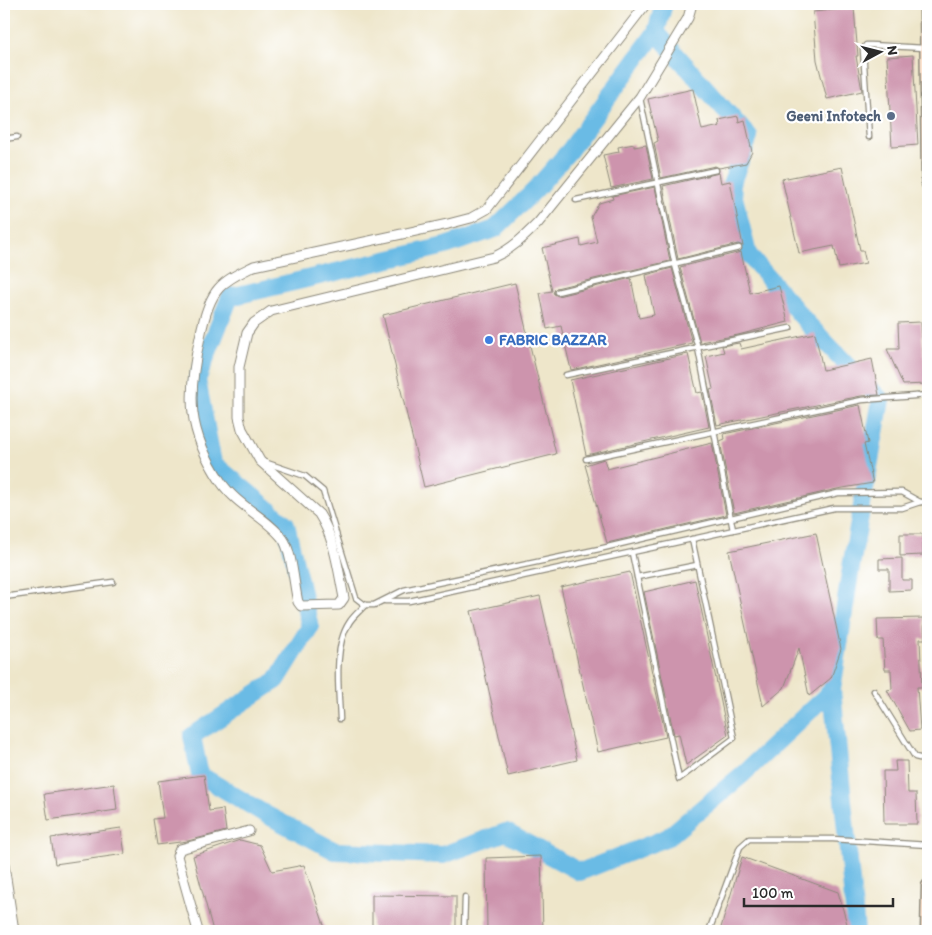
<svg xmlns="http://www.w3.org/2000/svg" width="932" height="935" viewBox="0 0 932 935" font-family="Itim,sans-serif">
<rect width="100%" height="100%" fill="#fff"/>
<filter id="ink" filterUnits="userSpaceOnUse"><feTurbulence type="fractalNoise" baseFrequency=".02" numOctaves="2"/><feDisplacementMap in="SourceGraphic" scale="10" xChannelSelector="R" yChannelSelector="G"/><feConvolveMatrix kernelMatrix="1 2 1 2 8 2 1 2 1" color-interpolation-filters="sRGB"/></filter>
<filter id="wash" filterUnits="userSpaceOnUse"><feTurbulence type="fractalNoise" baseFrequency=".0096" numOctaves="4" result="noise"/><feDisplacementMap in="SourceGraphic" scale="20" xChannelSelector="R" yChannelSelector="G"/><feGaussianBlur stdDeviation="1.12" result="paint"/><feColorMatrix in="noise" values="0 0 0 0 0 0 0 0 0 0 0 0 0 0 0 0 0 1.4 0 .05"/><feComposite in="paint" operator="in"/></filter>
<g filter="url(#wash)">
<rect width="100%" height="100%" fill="#eee6ca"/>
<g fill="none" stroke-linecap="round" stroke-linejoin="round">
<g stroke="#6abbe5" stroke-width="18">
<polyline points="664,4 656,32 569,151 535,190 495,229 445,246 230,297 197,380 213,463 286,524 310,627 277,680 192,736 200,775 265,814 335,851 443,855 506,832 580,872 668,837 743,774 832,690 856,931"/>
<polyline points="656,32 749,137 731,185 748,254 808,324 881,400 852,561 832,690"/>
</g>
</g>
<g id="blocks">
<g fill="#cd94ad">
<polygon points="854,8 858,56 856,56 862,91 827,99 817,60 813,12"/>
<polygon points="913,55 918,145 892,147 887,57"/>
<polygon points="693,89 702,130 720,126 719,120 738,116 739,122 745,120 752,152 746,163 719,168 715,166 661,178 654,143 658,141 648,99"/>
<polygon points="634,144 634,147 646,145 653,179 611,188 603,155 619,152 618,147"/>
<polygon points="842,167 860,250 863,250 866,263 839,268 834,246 799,253 782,179"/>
<polygon points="719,173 721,183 730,181 743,246 738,244 678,259 663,186"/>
<polygon points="655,187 670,261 556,288 553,293 558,296 631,278 639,318 654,315 646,275 672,268 692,343 571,370 561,326 547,329 540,293 552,291 542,248 580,239 581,246 597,242 591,217 599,203 613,199 612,196"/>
<polygon points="741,252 750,293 779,286 788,322 738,335 700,342 680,267"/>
<polygon points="515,283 556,454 424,487 383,315"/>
<polygon points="921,322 926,384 903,385 887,349 899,349 898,323"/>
<polygon points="815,333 823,370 872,359 879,395 861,396 717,425 710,390 713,389 706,356 724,352 722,346 739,343 741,349"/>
<polygon points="688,354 697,393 702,392 709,427 586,455 570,380"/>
<polygon points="860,405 868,443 864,444 873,483 837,489 734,513 720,441 725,439 724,434"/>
<polygon points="712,443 726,515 607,543 585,465 604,459 607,469"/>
<polygon points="816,533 841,649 831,678 809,696 799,648 784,688 763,706 729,551"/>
<polygon points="900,534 923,534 923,555 900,556"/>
<polygon points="902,558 902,580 912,580 912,590 889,591 889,569 879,569 879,559"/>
<polygon points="630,572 666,737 598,752 561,587"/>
<polygon points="695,580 728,735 686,765 679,734 674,735 644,592"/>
<polygon points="540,596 577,760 508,776 471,611"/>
<polygon points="924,618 925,639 920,639 922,687 917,687 920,730 910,731 887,690 892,689 891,670 885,670 883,640 878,640 877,619"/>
<polygon points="895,761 907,761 908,793 916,793 917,824 884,824 883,771 896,771"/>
<polygon points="204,775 209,811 223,809 226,831 188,841 157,845 153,819 163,818 158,781"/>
<polygon points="114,784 117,810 48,820 44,794"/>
<polygon points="121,828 125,854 55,864 51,838"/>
<polygon points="240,840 260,845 272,871 304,865 326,931 213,931 193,856"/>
<polygon points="541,856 543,931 487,931 486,858"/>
<polygon points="742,857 838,892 849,931 720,931"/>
<polygon points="372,895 456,896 456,931 372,931"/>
</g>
</g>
</g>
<g filter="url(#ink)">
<use href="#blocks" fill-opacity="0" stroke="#8c887a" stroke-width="1"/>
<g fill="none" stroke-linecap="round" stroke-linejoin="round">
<defs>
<g id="lane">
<polyline points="640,98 675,265 698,348 733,530"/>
<polyline points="869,137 863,50 866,45 871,45 924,48"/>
<polyline points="4,139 17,137"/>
<polyline points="576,200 716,170"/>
<polyline points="557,292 739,248"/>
<polyline points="566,375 790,328"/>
<polyline points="586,459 862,400 928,395"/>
<polyline points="264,462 305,476 323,491 356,598 365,605 374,605 404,590 599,549 838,493 902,492 920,502"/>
<polyline points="632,553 679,779 734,738 692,539"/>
<polyline points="637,577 697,565"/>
<polyline points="4,597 113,582"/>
<polyline points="385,601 409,601 834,508 902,508 920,502 928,502"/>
<polyline points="874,691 915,757 928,760"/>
<path d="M340 719C339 692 333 647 349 623 353 616 360 611 365 605"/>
<polyline points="464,931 465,897"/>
<polyline points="709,931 740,847 749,839 833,839 928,845"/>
</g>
<g id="street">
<path d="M646 4 487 209 471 218 448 224 254 266C242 272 228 278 219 288 208 300 203 322 200 337 187 396 187 431 221 482 237 506 269 519 283 539 292 551 294 586 298 602L301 606 339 605 344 598C338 569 335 539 319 514L260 461 242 429 239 417V367L247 333 254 323 271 311 494 257C512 249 524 237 538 223L640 97 688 18 692 4"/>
<polyline points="4,865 14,931"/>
<polyline points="198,931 177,856 180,849 249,831"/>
</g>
<g id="secondary">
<polyline points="926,4 928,184"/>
<polyline points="927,931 928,886"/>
</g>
</defs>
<use href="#lane" stroke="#8c887a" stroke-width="7"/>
<use href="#street" stroke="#8c887a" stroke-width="11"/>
<use href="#secondary" stroke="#8c887a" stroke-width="15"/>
<use href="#lane" stroke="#fff" stroke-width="4.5"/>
<use href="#street" stroke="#fff" stroke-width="9"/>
<use href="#secondary" stroke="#fde4d0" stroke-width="12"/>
</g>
</g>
<circle fill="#5c6f8a" stroke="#fff" stroke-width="2" cx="891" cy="116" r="5"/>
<circle fill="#3f7fe0" stroke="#fff" stroke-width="2" cx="489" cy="340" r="5"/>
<g text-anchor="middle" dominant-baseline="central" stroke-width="4.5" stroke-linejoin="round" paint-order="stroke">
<g font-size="15" font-weight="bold" fill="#4e5e75" stroke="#fff" text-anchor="end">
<text x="881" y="116">Geeni Infotech</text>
</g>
<g font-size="15" font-weight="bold" fill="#366cbe" stroke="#fff" text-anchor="start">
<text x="499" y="340">FABRIC BAZZAR</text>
</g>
</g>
<rect width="932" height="935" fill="none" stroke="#fff" stroke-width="20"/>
<g transform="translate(880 52) rotate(83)" stroke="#ffffff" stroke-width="4" paint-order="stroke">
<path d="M0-4L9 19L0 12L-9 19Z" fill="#2b2b2b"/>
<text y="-8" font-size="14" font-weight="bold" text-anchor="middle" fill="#2b2b2b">N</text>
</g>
<path d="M744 898v8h149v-8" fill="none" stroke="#2b2b2b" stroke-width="2.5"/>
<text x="752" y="898" font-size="15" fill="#2b2b2b" stroke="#ffffff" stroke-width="4" paint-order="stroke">100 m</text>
</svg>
